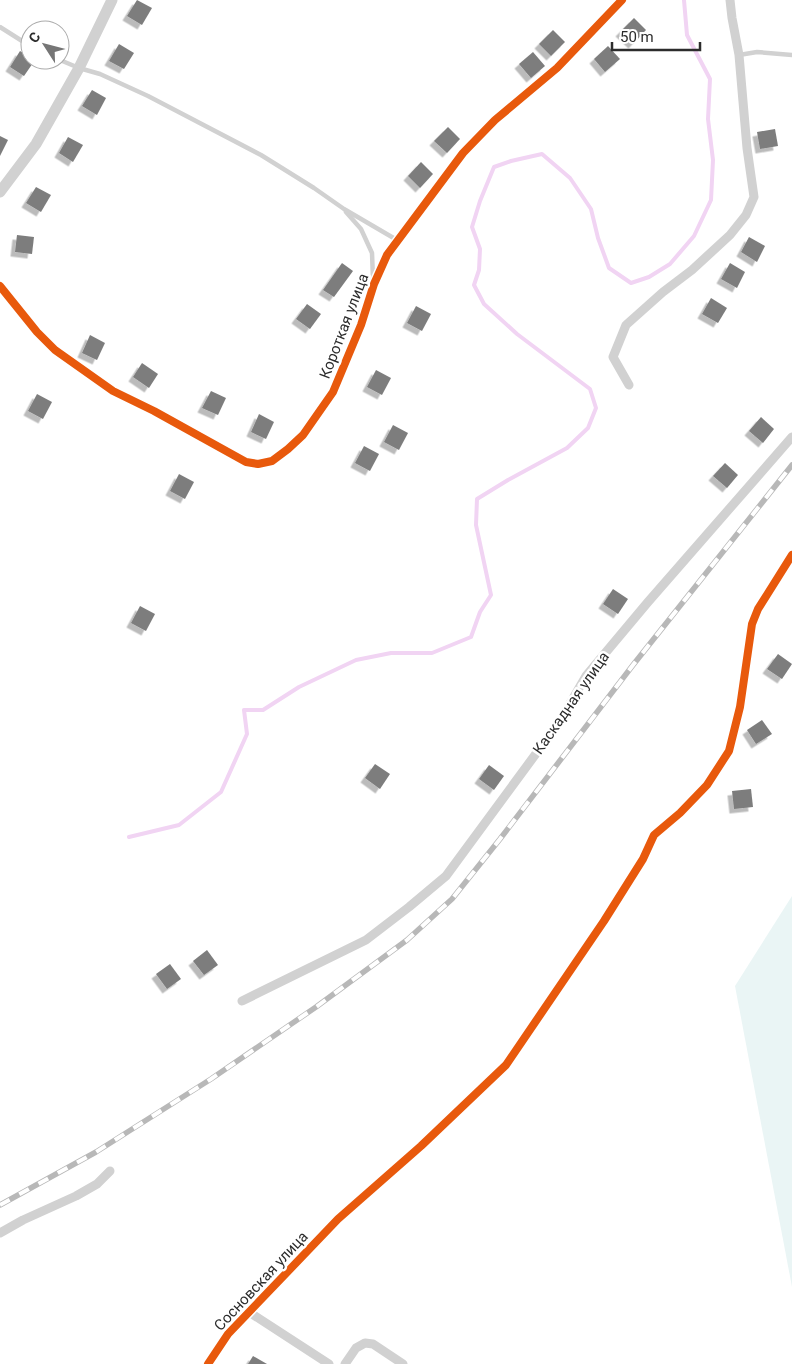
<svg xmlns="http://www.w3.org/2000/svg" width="792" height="1364" viewBox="0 0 792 1364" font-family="Roboto,sans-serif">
<defs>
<filter id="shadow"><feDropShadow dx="-4.5" dy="4.5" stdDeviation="0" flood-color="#0004"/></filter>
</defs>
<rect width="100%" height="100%" fill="#fff"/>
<polygon fill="#eaf5f5" points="792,896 792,1287 735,986"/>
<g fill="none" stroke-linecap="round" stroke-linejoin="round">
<polyline stroke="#f1d4f3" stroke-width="4" points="129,837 179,825 221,792 247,734 244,710 263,710 299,687 356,660 391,653 432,653 471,637 480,612 491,595 476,525 477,499 508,480 567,448 588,428 596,408 590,389 517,334 484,304 474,285 479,270 480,249 472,227 480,201 494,167 511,161 542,154 570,178 591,209 598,238 609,268 631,283 649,277 670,264 694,236 711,200 713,160 708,119 710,79 687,35 684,0"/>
</g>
<g fill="#7d7d7d" filter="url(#shadow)">
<polygon points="137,0 152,8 142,25 127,16"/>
<polygon points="634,18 646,30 633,44 620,32"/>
<polygon points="553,30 565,42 551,56 539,44"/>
<polygon points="119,44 134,53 124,69 109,61"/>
<polygon points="608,46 620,59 605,72 594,59"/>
<polygon points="20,51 30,57 30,60 35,60 24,76 10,67"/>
<polygon points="533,52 545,66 531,78 519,64"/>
<polygon points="92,90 106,98 97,115 82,106"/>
<polygon points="448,127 460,139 447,153 434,141"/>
<polygon points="775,129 778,146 760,149 757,132"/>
<polygon points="0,136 8,140 0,156"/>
<polygon points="68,137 83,145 73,162 59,153"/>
<polygon points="421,162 433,174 420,188 408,176"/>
<polygon points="36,187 51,195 41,212 26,203"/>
<polygon points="17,235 34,237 32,254 15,252"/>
<polygon points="749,237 765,246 757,262 741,252"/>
<polygon points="342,263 353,271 334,297 323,290"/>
<polygon points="730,263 745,272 737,288 721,279"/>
<polygon points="711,298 727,308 718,323 702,314"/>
<polygon points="307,304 321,314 310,329 296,319"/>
<polygon points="416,306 431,314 422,331 407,323"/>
<polygon points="90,335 105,343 97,360 82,353"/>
<polygon points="142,363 158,374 149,388 133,377"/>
<polygon points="376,370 391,378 382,395 367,387"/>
<polygon points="211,391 226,398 218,415 202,408"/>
<polygon points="37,394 52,402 43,419 28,411"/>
<polygon points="259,414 274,422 266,439 251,432"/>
<polygon points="761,417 774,429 763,443 749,431"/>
<polygon points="393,425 408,433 399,450 384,442"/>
<polygon points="364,446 379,454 370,471 355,463"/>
<polygon points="725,463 738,475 727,488 713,476"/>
<polygon points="179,474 194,482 185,499 170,491"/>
<polygon points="613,589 628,599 618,614 603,604"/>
<polygon points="140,606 155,614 146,631 131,623"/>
<polygon points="778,654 792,664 782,679 767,669"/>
<polygon points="762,720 772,734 756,744 747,730"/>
<polygon points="375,764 390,774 380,789 365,778"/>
<polygon points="489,765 504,776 494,790 479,779"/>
<polygon points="751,789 753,807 734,809 732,791"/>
<polygon points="207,950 218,965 204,975 193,961"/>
<polygon points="170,964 181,979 167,989 156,974"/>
<polygon points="253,1356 267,1364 248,1364"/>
</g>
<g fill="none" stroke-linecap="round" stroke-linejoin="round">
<g stroke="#d1d1d1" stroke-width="4.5">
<polyline points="0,27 30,46"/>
<polyline points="739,55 757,52 792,55"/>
<polyline points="60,60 79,68 100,74 148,96 261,155 314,188 344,209 397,240"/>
<polyline points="346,212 361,229 372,253 373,279"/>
</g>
<g stroke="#d1d1d1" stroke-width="9">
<polyline points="0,286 37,332 55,350 113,391 154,411 246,462 258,464 272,461 288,449 303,435 333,392 361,325 374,284 387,255 463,153 495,120 557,68 622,0"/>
<polyline points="629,385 613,357 626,325 663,292 692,270 730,235 746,215 754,197 747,148 739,55 732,18 730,0"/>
<polyline points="242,1001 366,940 409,907 446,876 560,721 586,676 648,602 792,437"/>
<polyline points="0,1233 23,1220 76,1196 97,1184 110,1171"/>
<polyline points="249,1312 329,1364"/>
<polyline points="208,1364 228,1334 338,1219 421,1146 506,1065 604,921 643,859 654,835 680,813 707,785 729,751 740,707 752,624 758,609 792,555"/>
<polyline points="345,1364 356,1348 365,1343 373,1344 403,1364"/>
</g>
<polyline stroke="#d1d1d1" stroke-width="11" points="0,192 36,144 79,68 112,0"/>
<defs>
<polyline id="rail" points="0,1205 96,1152 211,1079 316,1007 407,940 452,899 500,839 633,665 792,465"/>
</defs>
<use href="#rail" stroke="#b8b8b8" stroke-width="5.5"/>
<use href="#rail" stroke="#fff" stroke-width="4" stroke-dasharray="11" stroke-linecap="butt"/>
<defs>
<g id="cycleway">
<polyline points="0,286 37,332 55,350 113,391 154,411 246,462 258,464 272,461 288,449 303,435 333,392 361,325 374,284 387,255 463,153 495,120 557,68 622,0"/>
<polyline points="208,1364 228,1334 338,1219 421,1146 506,1065 604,921 643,859 654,835 680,813 707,785 729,751 740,707 752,624 758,609 792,555"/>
</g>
</defs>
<use href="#cycleway" stroke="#fff" stroke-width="11"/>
<use href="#cycleway" stroke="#e8590c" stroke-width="8"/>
</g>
<g text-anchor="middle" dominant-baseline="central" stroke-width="5" stroke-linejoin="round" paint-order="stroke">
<g font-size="15" fill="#2c2c2c" stroke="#fff">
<text transform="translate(344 326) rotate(-69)">Короткая улица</text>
<text transform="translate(571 703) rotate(-55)">Каскадная улица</text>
<text transform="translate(261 1281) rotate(-47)">Сосновская улица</text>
</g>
</g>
<g transform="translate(45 45) rotate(306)"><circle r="24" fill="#ffffff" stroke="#ababab"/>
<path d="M0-4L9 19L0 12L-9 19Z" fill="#767676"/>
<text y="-8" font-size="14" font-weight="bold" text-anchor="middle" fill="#2c2c2c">С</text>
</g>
<path d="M612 42v8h88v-8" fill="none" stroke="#2c2c2c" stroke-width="2.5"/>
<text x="620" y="42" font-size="15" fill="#2c2c2c" stroke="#ffffff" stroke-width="4" paint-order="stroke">50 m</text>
</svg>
